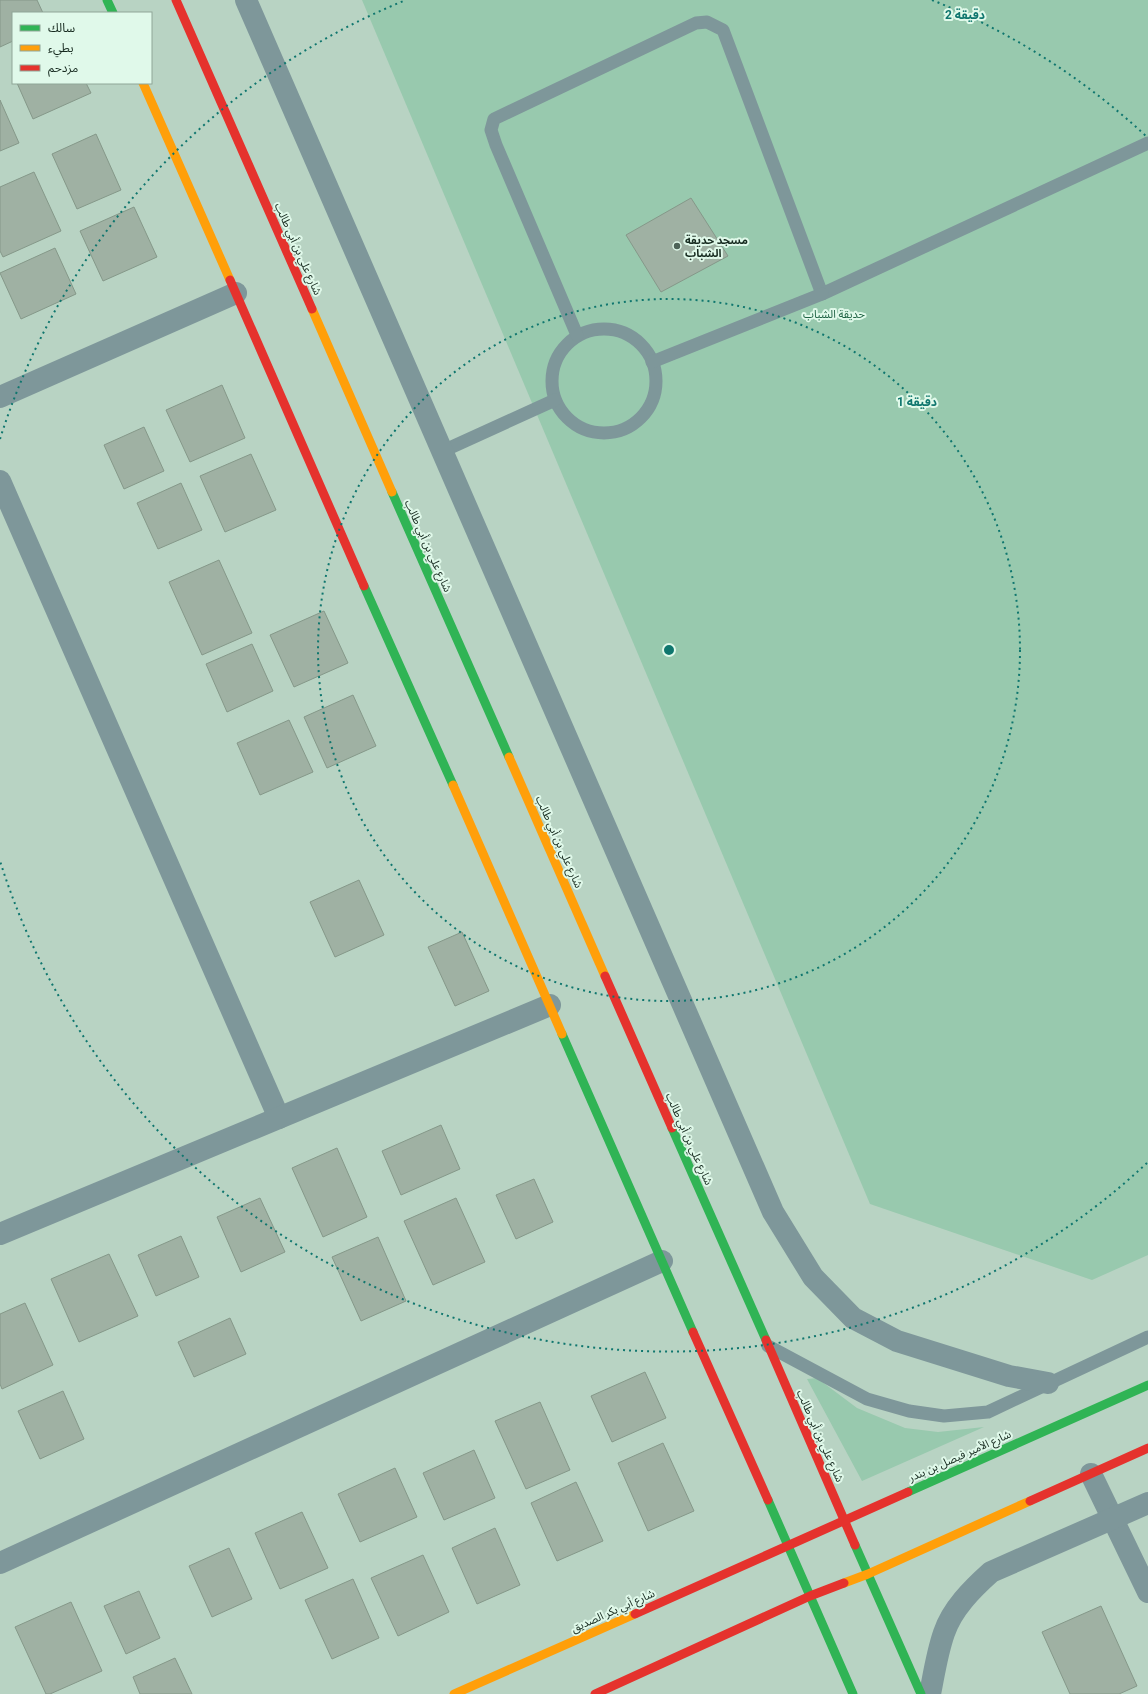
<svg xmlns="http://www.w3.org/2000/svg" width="1148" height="1694" viewBox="0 0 1148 1694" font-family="Roboto,'Noto Sans Arabic',sans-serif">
<rect width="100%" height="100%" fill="#b8d3c3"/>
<g fill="#98c9ae">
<polygon points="362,0 1148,0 1148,1255 1092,1280 870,1204"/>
<polygon points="817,1378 857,1408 905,1428 938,1432 984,1427 862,1481 807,1379"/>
</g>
<g fill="#9fb1a3" stroke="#859889">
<polygon points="0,0 37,0 43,13 13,13 13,41 0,47"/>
<polygon points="17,83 86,83 91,93 33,119"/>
<polygon points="0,100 19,143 0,151"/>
<polygon points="96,134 121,190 77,209 52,154"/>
<polygon points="34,172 61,231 3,257 0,251 0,187"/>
<polygon points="691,198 728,256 661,292 626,235"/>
<polygon points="134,207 157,257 103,281 80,231"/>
<polygon points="55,248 76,294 21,319 0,273"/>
<polygon points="222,385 245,438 190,462 166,410"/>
<polygon points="144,427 164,471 124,489 104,445"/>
<polygon points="251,454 276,510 225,532 200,476"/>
<polygon points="181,483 202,530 158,549 137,503"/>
<polygon points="219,560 252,633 202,655 169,582"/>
<polygon points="324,611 348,663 294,687 270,635"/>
<polygon points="252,644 273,691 227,712 206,664"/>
<polygon points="353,695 376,746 327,768 304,717"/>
<polygon points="289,720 313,772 260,795 237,743"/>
<polygon points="359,880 384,935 335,957 310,902"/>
<polygon points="462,932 489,991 455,1006 428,947"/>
<polygon points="441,1125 460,1169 401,1195 382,1151"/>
<polygon points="337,1148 367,1217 323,1237 292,1168"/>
<polygon points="534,1179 553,1222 516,1239 496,1195"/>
<polygon points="260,1198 285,1252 241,1272 217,1217"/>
<polygon points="456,1198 485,1262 433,1285 404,1221"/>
<polygon points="181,1236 199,1277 156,1296 138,1255"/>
<polygon points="378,1237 406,1301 361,1321 332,1257"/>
<polygon points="109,1254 138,1316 79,1342 51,1279"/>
<polygon points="25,1303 53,1365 2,1389 0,1384 0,1314"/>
<polygon points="230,1318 246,1354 194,1377 178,1342"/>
<polygon points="645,1372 666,1418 612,1442 591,1396"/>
<polygon points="63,1391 84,1439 40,1459 18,1411"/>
<polygon points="540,1402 570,1470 526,1489 495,1421"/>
<polygon points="663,1443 694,1511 648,1531 618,1463"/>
<polygon points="474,1450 495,1498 444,1520 423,1473"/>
<polygon points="395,1468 417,1517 360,1542 338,1494"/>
<polygon points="576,1482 603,1541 557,1561 531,1503"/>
<polygon points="302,1512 328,1568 280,1589 255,1533"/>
<polygon points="495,1528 520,1585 477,1604 452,1548"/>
<polygon points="229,1548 252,1599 212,1617 189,1566"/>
<polygon points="423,1555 449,1612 398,1636 371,1578"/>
<polygon points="353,1579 379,1638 332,1659 305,1600"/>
<polygon points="139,1591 160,1638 126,1654 104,1606"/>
<polygon points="71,1602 102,1671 50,1694 46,1694 15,1627"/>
<polygon points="1101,1606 1137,1686 1119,1694 1070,1694 1042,1632"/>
<polygon points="175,1658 192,1694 140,1694 133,1677"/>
</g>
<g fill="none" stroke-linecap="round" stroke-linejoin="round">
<g stroke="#7e979a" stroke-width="13">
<circle cx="604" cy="381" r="52"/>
<polyline points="577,335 496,145 491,130 494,119 696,23 707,22 723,30 822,294 1148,143"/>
<polyline points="652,362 822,294"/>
<polyline points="443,451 555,400"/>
<polyline points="768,1346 867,1399 909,1411 944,1416 988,1412 1148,1337"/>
</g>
<g stroke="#7e979a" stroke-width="22">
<polyline points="246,0 773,1212 813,1277 853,1318 897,1341 1009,1376 1048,1383"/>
<polyline points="0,397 236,293"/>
<polyline points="0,481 279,1118"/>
<polyline points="0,1234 550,1005"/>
<polyline points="1091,1474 1148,1592"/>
<polyline points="0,1563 662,1261"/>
<path d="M930 1694C934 1674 937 1653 944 1633 952 1609 972 1589 991 1572L1148 1503"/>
</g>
<g stroke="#30b455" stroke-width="9">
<polyline points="107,0 113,13"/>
<polyline points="392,492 509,757"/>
<polyline points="364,586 453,785"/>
<polyline points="562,1034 693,1332"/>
<polyline points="672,1128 766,1340"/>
<polyline points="908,1492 1148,1385"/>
<polyline points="768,1500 853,1694"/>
<polyline points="855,1545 921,1694"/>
</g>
<g stroke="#ff9f0a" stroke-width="9">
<polyline points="143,83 230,280"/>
<polyline points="312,309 392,492"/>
<polyline points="509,757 605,976"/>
<polyline points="453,785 562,1034"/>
<polyline points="844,1583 868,1574 1030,1501"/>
<polyline points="454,1694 635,1614"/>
</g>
<g stroke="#e5322d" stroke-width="9">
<polyline points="176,0 312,309"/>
<polyline points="230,280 364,586"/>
<polyline points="605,976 672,1128"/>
<polyline points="693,1332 768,1500"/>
<polyline points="766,1340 855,1545"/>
<polyline points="1030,1501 1148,1448"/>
<polyline points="635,1614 908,1492"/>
<polyline points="595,1694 810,1596 844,1583"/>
</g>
</g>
<g fill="none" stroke="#0f766e" stroke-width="2" stroke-dasharray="2 4">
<circle cx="669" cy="650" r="351"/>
<path d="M1147 1163A701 701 0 0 1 0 861M0 439A701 701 0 0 1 406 0M932 0A701 701 0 0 1 1147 137"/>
</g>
<circle fill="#4e6458" stroke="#e0f9ea" stroke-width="1.5" cx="677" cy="246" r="4"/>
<g text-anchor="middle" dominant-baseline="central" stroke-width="4" stroke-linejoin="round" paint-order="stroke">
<g font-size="11" font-weight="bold" fill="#15291e" stroke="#e0f9ea" text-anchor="start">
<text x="685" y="240">مسجد حديقة<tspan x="685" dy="13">الشباب</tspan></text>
</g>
<g font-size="11" fill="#15291e" stroke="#e0f9ea">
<text transform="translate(298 249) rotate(66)">شارع علي بن أبي طالب</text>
<text transform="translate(428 546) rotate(66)">شارع علي بن أبي طالب</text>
<text transform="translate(559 842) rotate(66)">شارع علي بن أبي طالب</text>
<text transform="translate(689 1139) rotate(66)">شارع علي بن أبي طالب</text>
<text transform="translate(820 1436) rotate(66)">شارع علي بن أبي طالب</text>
<text transform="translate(960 1456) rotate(-24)">شارع الأمير فيصل بن بندر</text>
<text transform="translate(613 1611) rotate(-24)">شارع أبي بكر الصديق</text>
</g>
<g font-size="11" fill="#1f6344" stroke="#e0f9ea">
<text x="834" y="314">حديقة الشباب</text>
</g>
</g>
<circle cx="669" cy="650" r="6" fill="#0f766e" stroke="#e0f9ea" stroke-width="2"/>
<g font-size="12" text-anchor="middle" font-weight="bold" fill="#0f766e" stroke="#e0f9ea" stroke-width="4" stroke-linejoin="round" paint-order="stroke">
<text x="965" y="19">2 دقيقة</text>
<text x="917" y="406">1 دقيقة</text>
</g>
<rect x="12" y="12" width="140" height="72" fill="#e0f9ea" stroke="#8fa698"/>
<rect x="20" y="25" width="20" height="6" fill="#30b455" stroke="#8fa698"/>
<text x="48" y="32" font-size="12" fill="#15291e">سالك</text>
<rect x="20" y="45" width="20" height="6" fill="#ff9f0a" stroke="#8fa698"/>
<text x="48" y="52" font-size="12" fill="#15291e">بطيء</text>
<rect x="20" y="65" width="20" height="6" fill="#e5322d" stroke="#8fa698"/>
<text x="48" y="72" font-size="12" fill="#15291e">مزدحم</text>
</svg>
